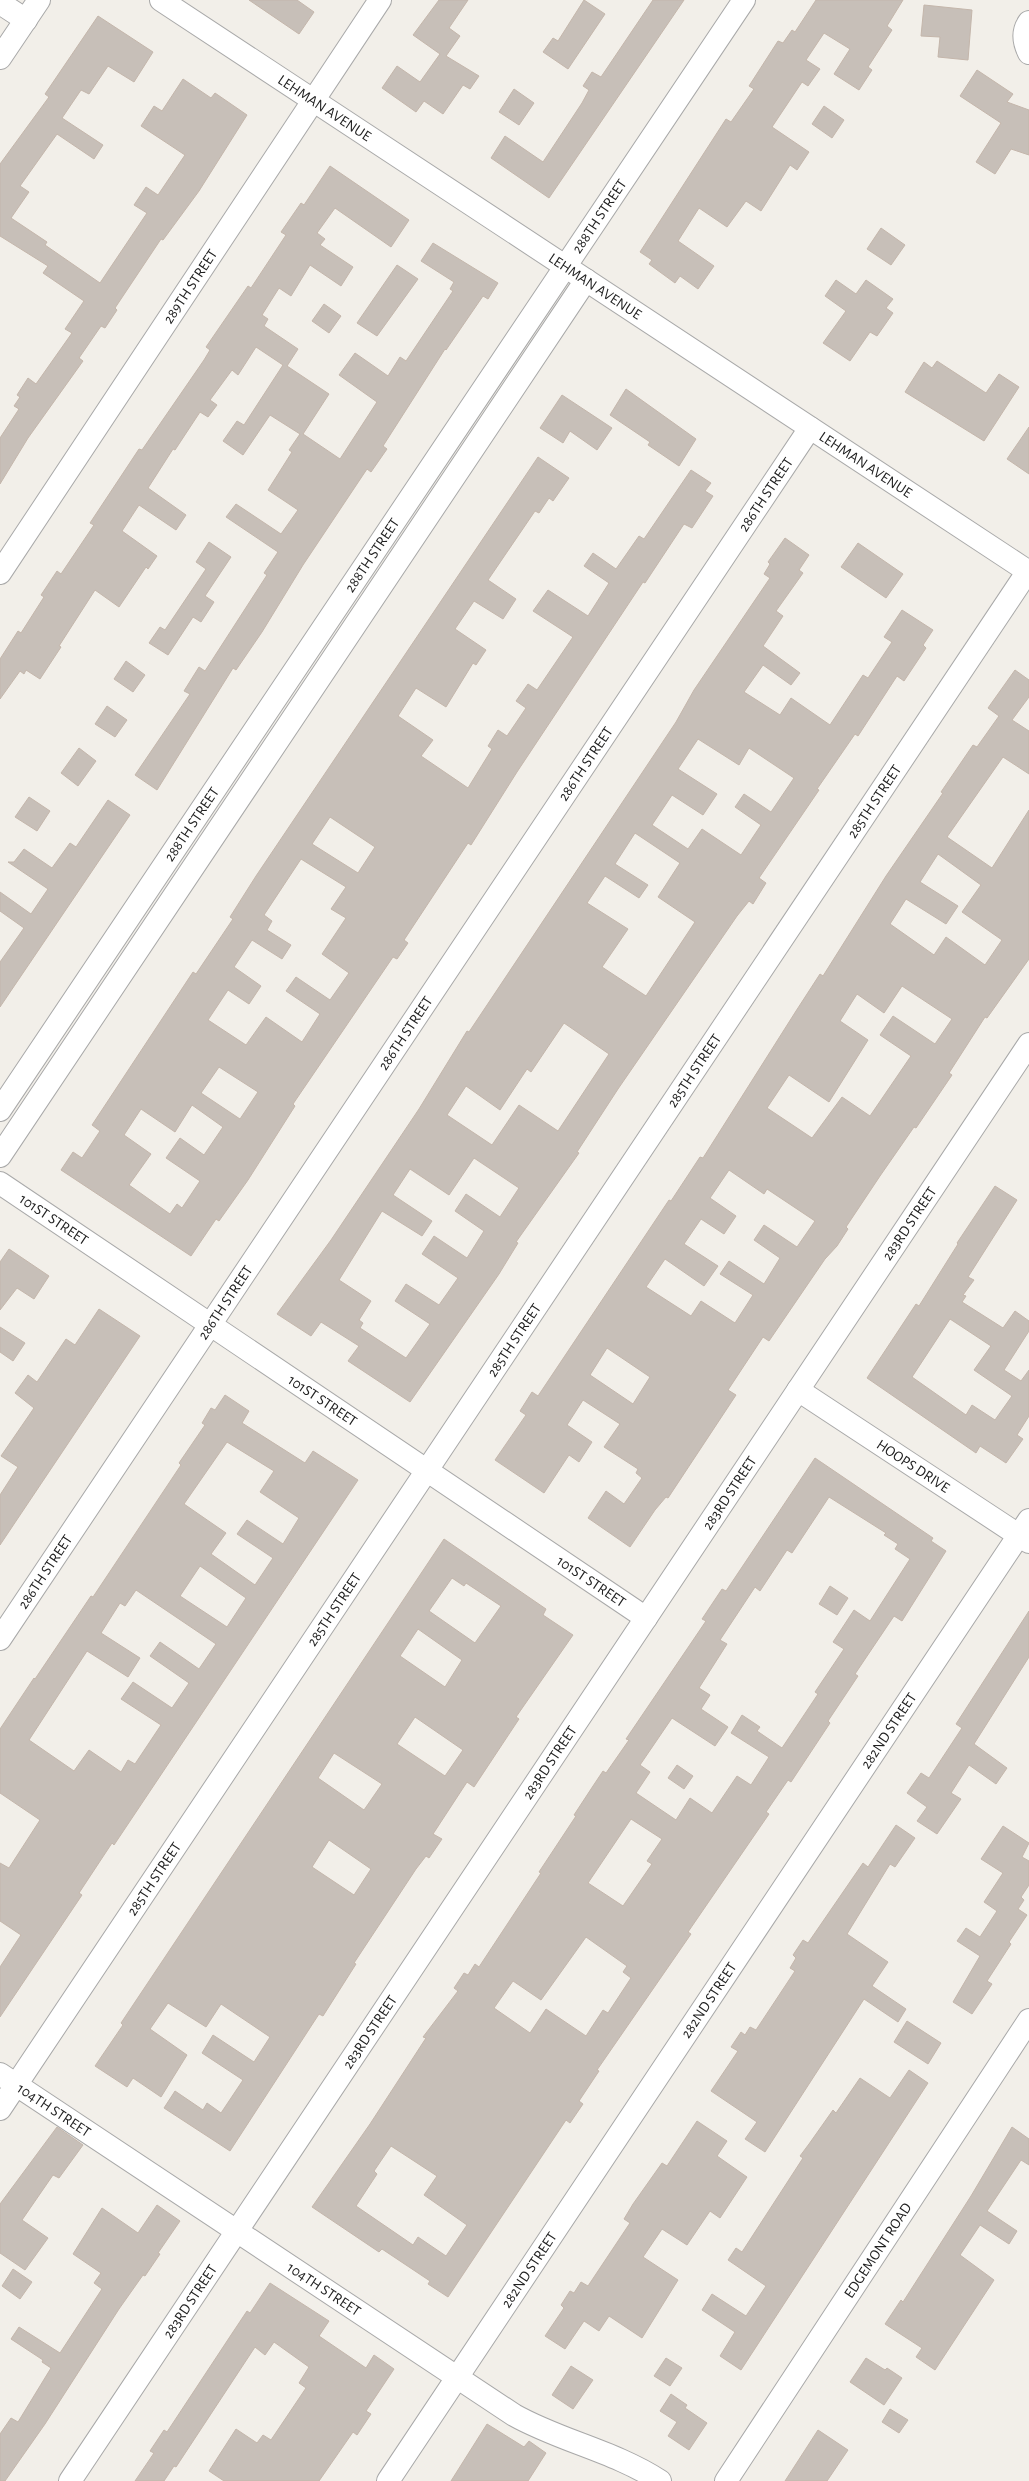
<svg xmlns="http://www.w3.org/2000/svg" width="1029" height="2481" viewBox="0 0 1029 2481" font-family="'Alegreya Sans',sans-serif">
<rect width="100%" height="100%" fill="#f2efe9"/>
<g fill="#c7bfb8" stroke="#c4b6ab" fill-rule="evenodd">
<polygon points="249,0 297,0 314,12 299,34"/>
<polygon points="439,0 468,0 449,28 460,36 446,56 479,76 470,89 463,85 443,114 424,101 416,112 382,88 397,66 420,82 440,54 413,35"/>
<polygon points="584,0 605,14 568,69 543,52 553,38 558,41"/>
<polygon points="653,0 684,0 549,198 491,158 505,136 543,162 582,103 589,90 583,86 592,72 601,77"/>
<polygon points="816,0 903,0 887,26 892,30 868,67 872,70 859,90 834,74 850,49 824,33 806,60 820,69 808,86 802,82 772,127 809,152 797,170 790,165 761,211 746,201 727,227 699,208 678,241 714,266 698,289 680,276 675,283 649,264 652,260 640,252 726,119 731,122 754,89 749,86 778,41 783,43 792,30 795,32"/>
<polygon points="924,5 972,10 968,60 938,57 940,37 921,36"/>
<polygon points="98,16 153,52 134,82 108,66 89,94 81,90 62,118 103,145 94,159 57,134 20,186 29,192 11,218 47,242 45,245 100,283 147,213 134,205 146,187 158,195 185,155 141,126 154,106 162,111 183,79 211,98 215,93 247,115 199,191 163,240 161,239 115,308 117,310 105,328 101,326 79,358 83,361 28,438 0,484 0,438 19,409 14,406 20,397 17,395 28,378 36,384 72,333 65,329 84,301 43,273 48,266 0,236 0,164 49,97 45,94"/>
<polygon points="977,70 1013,94 1007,102 1029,110 1029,155 1011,149 995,174 976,162 1001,123 960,96"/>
<polygon points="514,89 534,103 519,125 499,112"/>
<polygon points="824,106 844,120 832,138 812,124"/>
<polygon points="330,166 409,220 391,247 335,208 317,233 325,239 320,245 353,267 341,286 310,265 291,296 279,288 262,315 268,319 264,326 298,349 287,366 329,394 303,434 340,459 377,402 339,375 355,353 388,376 400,357 406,361 453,291 450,289 454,282 421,261 433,243 498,283 488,299 483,296 446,350 445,349 383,446 387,449 371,472 367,469 303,565 262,632 236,670 233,668 157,790 135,775 190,694 184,691 199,667 205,671 267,575 264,573 278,552 226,517 236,504 281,534 298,510 268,490 292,452 289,450 300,434 270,415 243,455 223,441 237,421 244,425 283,365 256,347 238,375 232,370 210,400 217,405 208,417 200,412 175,450 173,449 148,488 186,515 176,530 139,505 122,531 157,556 148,569 146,567 119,607 95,590 59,646 61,647 40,679 26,670 24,674 20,671 0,699 0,659 18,631 21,633 44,597 41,595 57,571 61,574 94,525 90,523 139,449 142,450 204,360 210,350 206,347 248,286 251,288 286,235 281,232 301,203 304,205"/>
<polygon points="881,228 905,245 891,265 867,249"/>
<polygon points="397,265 418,279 377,336 357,323"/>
<polygon points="836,280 856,294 866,280 893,299 886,308 893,313 877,336 870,332 850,361 823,343 846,311 825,296"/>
<polygon points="324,304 341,316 329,333 312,321"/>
<polygon points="937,361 986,393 999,374 1019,387 984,441 905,392 924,362 932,368"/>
<polygon points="626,389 696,439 679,466 648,445 650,442 610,415"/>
<polygon points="562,395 612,428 597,450 570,431 563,443 540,428"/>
<polygon points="1029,427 1029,474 1007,459"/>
<path d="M538 457 569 478 553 501 549 498 539 513 535 511 488 580 516 599 503 619 474 601 455 629 486 650 476 665 473 663 446 707 416 688 398 716 433 740 421 756 468 788 492 749 488 746 498 730 507 736 526 708 516 701 528 684 537 690 573 637 533 611 548 590 588 616 609 583 584 566 593 553 616 569 639 536 644 539 691 470 711 483 705 491 713 496 692 528 684 524 645 583 643 582 517 772 471 845 468 843 404 940 408 943 397 959 393 957 293 1104 295 1106 248 1180 219 1221 216 1219 191 1256 61 1170 73 1152 82 1158 100 1131 92 1125 193 972 196 974 233 919 230 917 256 876ZM330 817 375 847 358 873 312 844ZM301 859 346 887 331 909 346 918 322 954 349 973 330 1000 296 977 286 991 320 1014 302 1042 266 1017 246 1045 208 1020 228 990 249 1004 261 986 234 967 252 940 282 959 291 945 267 930 272 921 264 915ZM219 1067 258 1092 240 1119 201 1093ZM192 1105 223 1127 204 1155 180 1138 166 1158 200 1181 182 1208 177 1204 170 1214 129 1185 151 1154 124 1135 141 1109 175 1132Z"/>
<path d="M785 538 809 555 799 570 803 573 776 611 783 616 763 646 800 673 791 685 763 665 744 692 780 715 791 698 830 725 863 675 868 678 892 642 884 637 902 610 933 630 923 645 926 648 904 681 897 676 858 736 855 734 817 789 819 790 759 878 766 883 753 904 749 901 737 916 618 1089 577 1152 579 1153 516 1242 518 1243 499 1274 410 1402 348 1361 359 1346 321 1322 311 1336 277 1314 331 1240 419 1109 467 1031 469 1032 676 722 694 690 770 578 764 574 770 564 768 562ZM698 739 739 765 749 748 794 778 771 812 744 794 735 807 761 825 741 855 702 829 688 849 652 825 672 795 703 815 717 794 678 769ZM635 833 680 863 658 897 695 922 646 996 602 967 628 929 587 903 605 876 639 898 648 885 615 864ZM564 1023 609 1054 558 1131 519 1105 492 1145 447 1115 466 1086 500 1110 527 1069 531 1072ZM474 1158 519 1188 500 1217 466 1194 455 1211 484 1231 467 1258 434 1236 422 1254 458 1278 439 1305 406 1284 395 1301 430 1324 406 1358 360 1328 363 1323 359 1320 371 1301 339 1280 382 1211 422 1236 432 1221 393 1195 410 1169 449 1195Z"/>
<polygon points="209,542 231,557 205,596 214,602 201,622 193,617 168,655 149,643 160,627 165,630 206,569 196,562"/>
<polygon points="858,543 903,574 886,598 841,567"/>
<polygon points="126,661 145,675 133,692 114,679"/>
<path d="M1015 670 1029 680V697L1012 720 1029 731V774L1003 757 947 837 992 868 1029 810V959L987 1018 985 1017 949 1073 952 1075 916 1128 914 1127 880 1176 846 1227 848 1229 837 1246 825 1259 769 1341 763 1337 728 1390 736 1395 668 1498 666 1497 655 1510 630 1547 588 1518 606 1491 624 1504 642 1478 636 1473 638 1469 604 1447 620 1424 583 1400 567 1425 592 1442 579 1462 569 1455 544 1493 495 1460 526 1415 520 1411 532 1392 538 1396 669 1200 671 1201 700 1157 703 1158 796 1011 820 974 823 976 886 876 943 793 941 792 973 745 977 747 999 716 988 708ZM938 854 981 885 962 912 1002 940 985 965 946 937 934 955 890 924 906 899 946 924 958 906 920 882ZM902 986 952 1019 935 1044 893 1016 880 1035 911 1056 870 1116 842 1097 812 1138 767 1108 789 1075 829 1102 868 1040 840 1021 857 994 884 1013ZM729 1170 764 1194 767 1189 815 1221 797 1247 764 1225 754 1240 780 1258 764 1284 729 1261 720 1274 753 1295 735 1323 701 1301 691 1316 646 1287 665 1259 704 1286 718 1266 684 1244 701 1219 724 1234 736 1216 710 1198ZM607 1348 650 1377 633 1404 590 1375Z"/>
<polygon points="107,706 127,720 115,737 95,724"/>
<polygon points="79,748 96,761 78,786 61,773"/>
<polygon points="29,797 50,811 37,831 15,817"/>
<polygon points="108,800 130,815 0,1007 0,962 24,928 0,911 0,892 31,914 48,889 8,862 14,862 24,849 52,868 70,843 76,847"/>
<path d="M995 1186 1017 1200 968 1277 974 1280 963 1295 966 1296 962 1302 1003 1328 1015 1311 1029 1321V1331L1004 1370 1021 1381 1029 1370V1416L1017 1435 1023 1439 1006 1463 980 1446 976 1453 867 1378 916 1304 919 1306 958 1244 957 1243ZM950 1319 991 1346 974 1370 1012 1396 995 1420 972 1405 966 1415 912 1377Z"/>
<polygon points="9,1249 49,1276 34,1299 17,1288 0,1310 0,1262"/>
<polygon points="99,1309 140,1336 0,1545 0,1495 18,1467 1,1456 34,1408 15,1393 28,1375 37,1382 66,1339 75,1345"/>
<polygon points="0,1327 25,1343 13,1361 0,1352"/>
<path d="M225 1395 249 1411 242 1423 305 1463 313 1451 358 1480 114 1845 112 1843 79 1893 82 1895 0 2017V1967L21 1935 0 1921V1863L9 1868 40 1820 0 1793V1729L34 1678 35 1679 91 1596 93 1597 181 1465 179 1463 205 1425 202 1423 211 1408 215 1410ZM227 1442 274 1471 260 1492 299 1518 283 1544 247 1520 237 1534 273 1558 255 1585 211 1554 226 1533 184 1504ZM200 1566 246 1598 227 1627 180 1596ZM136 1590 216 1644 199 1669 160 1642 150 1656 189 1683 172 1708 133 1682 121 1699 161 1725 135 1764 128 1760 121 1772 89 1750 74 1771 29 1740 87 1651 128 1677 140 1658 101 1633 120 1603 125 1606Z"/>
<path d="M815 1458 933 1538 931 1541 946 1551 902 1621 894 1616 855 1674 858 1676 828 1721 830 1723 791 1782 788 1780 766 1812 769 1814 688 1932 691 1934 597 2070 599 2071 579 2101 583 2104 570 2123 566 2120 448 2297 428 2284 430 2281 382 2249 379 2252 312 2207 370 2124 426 2038 423 2037 458 1991 454 1988 464 1973 468 1975 475 1964 479 1967 541 1873 539 1872 576 1816 574 1815 593 1786 603 1771 606 1773 629 1740 626 1739 706 1621 702 1619 722 1589 726 1591ZM829 1497 886 1533 884 1535 898 1544 895 1549 910 1559 870 1621 854 1610 833 1642 844 1649 815 1692 818 1694 782 1748 757 1731 760 1727 742 1715 731 1733 769 1757 751 1785 737 1776 712 1813 690 1798 676 1820 636 1793 650 1772 640 1765 672 1718 715 1746 728 1727 701 1709 710 1695 699 1688 727 1644 720 1640 755 1587 760 1591 787 1550 792 1553ZM631 1819 662 1839 647 1861 652 1864 623 1906 588 1883ZM586 1937 627 1966 623 1972 631 1978 608 2013 603 2010 586 2036 546 2009 530 2033 494 2008 513 1981 541 2000ZM391 2146 437 2176 424 2195 467 2225 446 2256 418 2237 413 2245 356 2206 377 2174 374 2171Z"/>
<path d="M444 1539 546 1609 543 1615 573 1635 516 1717 519 1719 474 1787 467 1782 433 1834 442 1839 429 1858 426 1856 416 1869 354 1963 356 1964 323 2016 319 2014 230 2151 164 2108 175 2091 203 2110 207 2103 221 2113 243 2080 202 2053 213 2035 254 2062 270 2037 221 2004 206 2027 168 2003 150 2029 187 2055 161 2097 133 2078 127 2087 95 2066 123 2025 121 2023ZM452 1578 464 1586 466 1583 501 1606 475 1643 429 1611ZM418 1629 462 1660 445 1687 400 1656ZM415 1717 463 1750 445 1776 397 1744ZM334 1753 382 1784 364 1810 318 1778ZM329 1840 371 1869 354 1895 312 1867Z"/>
<polygon points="830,1586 848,1598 837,1615 819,1604"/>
<polygon points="1029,1611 1029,1657 974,1744 1007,1768 996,1784 969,1765 951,1793 961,1799 937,1834 917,1821 927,1807 907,1793 921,1773 929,1778 962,1728 956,1724"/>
<polygon points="677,1765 693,1776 684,1789 668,1778"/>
<polygon points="896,1825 915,1838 895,1867 890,1864 847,1934 888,1962 872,1986 906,2009 898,2022 864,1999 765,2152 745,2139 757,2122 711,2091 738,2051 731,2047 741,2032 745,2035 750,2027 756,2030 795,1971 790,1968 796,1958 793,1955 803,1940 808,1943 863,1863 868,1867"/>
<polygon points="1003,1826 1029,1843 1022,1857 1029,1861 1029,1885 1021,1897 1024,1900 1018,1909 1027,1915 1009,1942 1011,1944 987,1981 992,1984 972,2014 953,2002 980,1956 957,1941 966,1928 980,1937 997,1911 984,1902 1003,1873 981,1859"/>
<polygon points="907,2021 941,2043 928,2064 894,2042"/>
<polygon points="909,2070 928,2083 741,2370 720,2356 735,2332 702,2310 712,2294 746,2316 766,2286 728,2260 736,2248 742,2252 803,2158 800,2156 809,2144 833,2110 836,2113 860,2078 890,2098"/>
<polygon points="697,2121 727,2141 717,2156 747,2177 720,2218 710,2211 687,2245 662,2229 643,2257 678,2280 642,2338 609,2316 599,2331 584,2321 565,2349 545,2336 564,2308 561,2305 570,2291 574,2293 581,2282 588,2286 630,2223 624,2219 633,2204 662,2163 667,2166"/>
<polygon points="57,2127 83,2145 59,2178 53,2175 22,2220 48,2238 25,2270 0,2253 0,2204"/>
<polygon points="1012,2127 1029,2139 1029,2165 1021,2160 987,2211 1017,2231 1009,2244 980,2225 960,2255 994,2280 935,2370 916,2357 922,2348 885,2324 901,2300 903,2302 971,2196"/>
<polygon points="157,2205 180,2221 158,2253 160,2254 145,2276 143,2275 119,2309 45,2424 5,2481 0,2481 0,2434 11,2418 18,2422 51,2368 42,2362 43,2360 11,2339 19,2327 60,2353 102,2289 94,2283 101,2273 73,2254 102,2208 138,2233"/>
<polygon points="13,2269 32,2282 20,2299 2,2286"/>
<polygon points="270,2283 329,2321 319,2336 366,2368 374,2355 394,2369 366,2411 371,2414 357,2435 353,2432 319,2481 224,2481 209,2471 236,2429 257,2443 263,2435 271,2440 306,2388 299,2383 309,2367 274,2342 265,2355 255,2347 176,2467 174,2466 164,2481 135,2481 154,2453 150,2451 164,2430 167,2432 233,2332 247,2311 250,2313"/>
<polygon points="666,2358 682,2368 670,2386 654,2376"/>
<polygon points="866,2358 885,2370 887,2368 902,2378 884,2405 850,2382"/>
<polygon points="571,2366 593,2380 573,2409 552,2395"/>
<polygon points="671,2394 687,2405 685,2408 707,2423 689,2450 668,2436 677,2422 660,2411"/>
<polygon points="890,2409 908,2420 899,2433 882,2422"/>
<polygon points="487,2424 524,2447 529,2441 546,2453 528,2481 451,2481"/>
<polygon points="818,2430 848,2450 827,2481 785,2481"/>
</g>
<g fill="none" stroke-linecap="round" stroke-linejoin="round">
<defs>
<g id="minor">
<path id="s1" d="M161 0 1029 572"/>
<polyline points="0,3 26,20"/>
<path d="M1029 22C1022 32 1024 43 1029 53"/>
<polyline points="0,58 39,0"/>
<path id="s2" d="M0 573 380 0"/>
<path id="s3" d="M0 1110 744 0"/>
<polyline points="0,1156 586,280"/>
<path id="s4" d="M0 1183 646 1618"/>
<path id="s5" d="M798 1390 1029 1542"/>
<path id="s6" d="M0 1639 810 428"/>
<path id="s7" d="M0 2074 514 2415C560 2441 614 2451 660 2481"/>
<path id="s8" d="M0 2109 1028 571"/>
<path id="s9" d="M70 2481 1029 1044"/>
<path id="s10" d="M388 2481 1029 1520"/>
<path id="s11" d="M726 2481 1029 2020"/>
</g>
</defs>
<use href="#minor" stroke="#a9a9a9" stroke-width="24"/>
<use href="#minor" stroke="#fff" stroke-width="22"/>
</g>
<g text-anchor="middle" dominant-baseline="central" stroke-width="3" stroke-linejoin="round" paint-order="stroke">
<g font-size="15" fill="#222" stroke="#fff">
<text stroke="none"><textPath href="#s1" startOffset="196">LEHMAN AVENUE</textPath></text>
<text stroke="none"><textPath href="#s3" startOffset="1076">288TH STREET</textPath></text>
<text stroke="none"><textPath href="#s2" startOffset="344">289TH STREET</textPath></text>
<text stroke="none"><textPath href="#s1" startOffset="520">LEHMAN AVENUE</textPath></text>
<text stroke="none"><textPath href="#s1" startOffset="844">LEHMAN AVENUE</textPath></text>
<text stroke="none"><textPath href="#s6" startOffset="1377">286TH STREET</textPath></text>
<text stroke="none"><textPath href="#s3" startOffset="668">288TH STREET</textPath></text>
<text stroke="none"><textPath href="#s6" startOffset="1053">286TH STREET</textPath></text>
<text stroke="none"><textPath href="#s8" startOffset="1573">285TH STREET</textPath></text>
<text stroke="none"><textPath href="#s3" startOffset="344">288TH STREET</textPath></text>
<text stroke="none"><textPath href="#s6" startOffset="729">286TH STREET</textPath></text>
<text stroke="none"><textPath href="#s8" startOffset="1249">285TH STREET</textPath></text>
<text stroke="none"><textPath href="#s4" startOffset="65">101ST STREET</textPath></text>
<text stroke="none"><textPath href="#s9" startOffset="1512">283RD STREET</textPath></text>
<text stroke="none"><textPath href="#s6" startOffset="405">286TH STREET</textPath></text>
<text stroke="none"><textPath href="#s8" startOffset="925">285TH STREET</textPath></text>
<text stroke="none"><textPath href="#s4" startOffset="389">101ST STREET</textPath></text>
<text stroke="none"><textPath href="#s5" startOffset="138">HOOPS DRIVE</textPath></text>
<text stroke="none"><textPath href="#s9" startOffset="1188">283RD STREET</textPath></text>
<text stroke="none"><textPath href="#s6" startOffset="81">286TH STREET</textPath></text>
<text stroke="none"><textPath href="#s4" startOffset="713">101ST STREET</textPath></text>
<text stroke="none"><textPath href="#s8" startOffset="601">285TH STREET</textPath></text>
<text stroke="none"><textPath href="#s10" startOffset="902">282ND STREET</textPath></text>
<text stroke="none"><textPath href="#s9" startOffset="864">283RD STREET</textPath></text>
<text stroke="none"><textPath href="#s8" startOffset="277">285TH STREET</textPath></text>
<text stroke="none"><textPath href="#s10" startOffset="578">282ND STREET</textPath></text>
<text stroke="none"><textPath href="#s9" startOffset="540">283RD STREET</textPath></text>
<text stroke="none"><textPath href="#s7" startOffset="65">104TH STREET</textPath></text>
<text stroke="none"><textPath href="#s11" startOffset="276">EDGEMONT ROAD</textPath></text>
<text stroke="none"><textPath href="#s10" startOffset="254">282ND STREET</textPath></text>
<text stroke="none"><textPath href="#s7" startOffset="389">104TH STREET</textPath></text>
<text stroke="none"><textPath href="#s9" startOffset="216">283RD STREET</textPath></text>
</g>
</g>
</svg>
